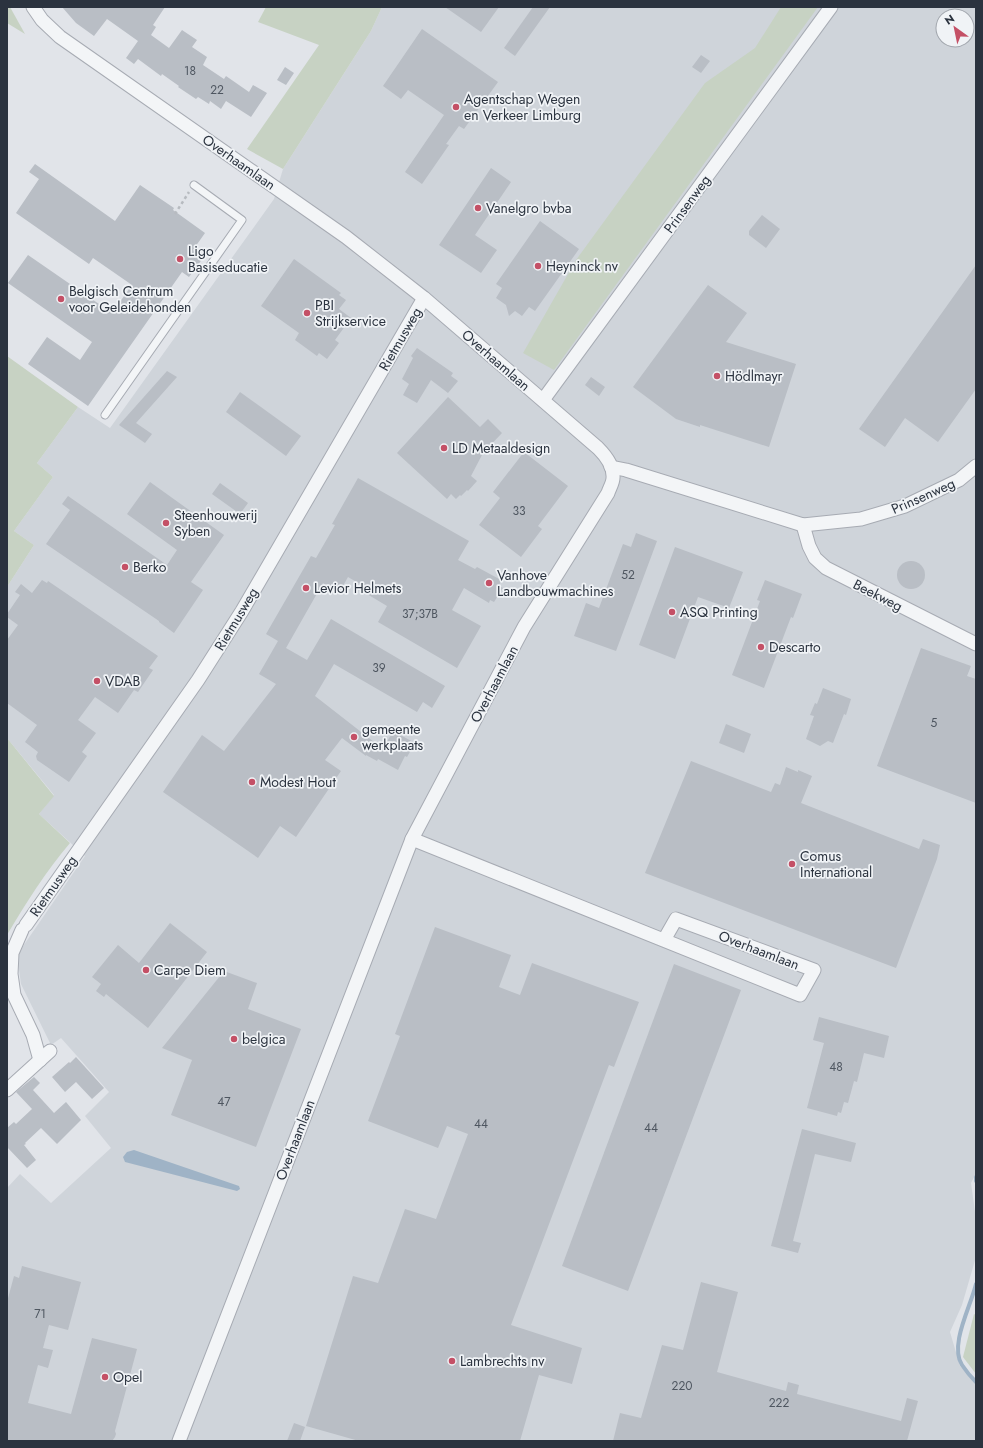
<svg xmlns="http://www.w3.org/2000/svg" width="983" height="1448" viewBox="0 0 983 1448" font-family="Jost,sans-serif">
<rect width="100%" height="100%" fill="#e1e4e9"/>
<path fill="#cfd4da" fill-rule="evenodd" d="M382 7H976V1173L971 1183 976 1219V1257L962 1305 950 1332 960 1366 976 1382V1441H7V1188L20 1174 51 1203 111 1148 85 1116 109 1092 61 1038 51 1045 21 984 17 955 85 856 39 814 54 795 7 738V587L34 545 14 531 53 477 37 463 78 407 110 428 274 199 283 169 371 31ZM943 16H967V40H943Z"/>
<g fill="#c7d2c3">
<polygon points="7,7 10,7 25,34 7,23"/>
<polygon points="266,7 382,7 371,31 283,169 247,149 319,45 258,22"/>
<polygon points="781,7 818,7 554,370 523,353 576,260 705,83 755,48"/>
<polygon points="7,356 78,407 37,463 53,477 14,531 34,545 7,587"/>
<path d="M7 738 54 796 39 814 70 843C46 871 26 903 7 935Z"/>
<polygon points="974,1314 976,1315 976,1374 963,1357"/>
</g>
<polygon fill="#9fb3c6" points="134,1150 239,1186 240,1189 237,1191 125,1162 123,1157 127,1152"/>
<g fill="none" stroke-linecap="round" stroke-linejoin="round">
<g stroke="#9fb3c6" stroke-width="4">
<polyline points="976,1177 976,1181"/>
<path d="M976 1284C971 1306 949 1345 962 1365 966 1371 971 1377 976 1382"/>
</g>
</g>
<g fill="#b9bec5">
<polygon points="62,7 165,7 153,25 156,27 151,35 169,48 182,30 197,40 192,47 207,57 203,65 224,79 226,76 249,92 253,85 267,93 251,117 226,101 221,109 210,101 209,104 198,97 196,99 178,87 179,86 162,74 161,76 138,59 134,64 126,58 138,41 107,19 94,36 76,23"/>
<polygon points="445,7 499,7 481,32"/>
<polygon points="533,7 550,7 515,56 504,48"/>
<polygon points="422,29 498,82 464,129 459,126 446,144 449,145 422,184 405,172 444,115 408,90 401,99 383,86"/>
<polygon points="701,55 710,61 701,73 692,67"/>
<polygon points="285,67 294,73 286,85 277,80"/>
<polygon points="35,164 115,221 140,185 174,208 173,210 205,233 193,250 203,258 189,277 182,272 88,406 28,364 47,337 80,360 92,342 8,283 28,255 112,313 132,285 93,258 89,264 16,213 39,179 29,172"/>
<polygon points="491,168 511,182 475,235 497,250 481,273 439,245"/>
<polygon points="762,215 780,229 766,248 749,235 749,231"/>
<polygon points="540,221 579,249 535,311 529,307 522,316 515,311 509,316 506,305 496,298 502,288 496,284"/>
<polygon points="294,259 341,293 339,295 346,300 339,309 351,318 335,340 339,343 327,359 319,353 317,356 295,340 299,333 261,306"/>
<polygon points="976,265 976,389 938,442 905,418 885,447 859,429"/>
<polygon points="708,285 747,313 726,342 796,364 769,447 700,425 700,427 676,419 633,387"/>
<polygon points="417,348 453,373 451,376 458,381 448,393 431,380 417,403 403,395 409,384 402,379 413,358 411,356"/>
<polygon points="167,371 177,377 136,423 152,434 145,443 119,425"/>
<polygon points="591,377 605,387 599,396 585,385"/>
<polygon points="240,392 301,436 286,456 226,412"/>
<polygon points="448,397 480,427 488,419 502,433 483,453 471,476 477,481 468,491 467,490 461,496 460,495 456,499 451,494 447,499 397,453"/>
<polygon points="524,452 568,486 538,526 542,529 521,557 479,525 500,498 493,492"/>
<polygon points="358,478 469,541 458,560 475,569 477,567 501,580 499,586 503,588 494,602 490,600 489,603 464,588 452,610 481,626 457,668 378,622 387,606 367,594 370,590 348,577 339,593 323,583 286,648 307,660 331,619 445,686 432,708 423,702 417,712 334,664 315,696 383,749 393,731 415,743 407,757 405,756 398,770 378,759 377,761 366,755 366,756 342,738 325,760 341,771 296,837 280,826 258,858 163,792 202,735 224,751 276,684 259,674 278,641 266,634 311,556 316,558 335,525 332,524"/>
<polygon points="150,482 224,535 191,582 203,590 174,633 159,622 159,621 46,544 70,510 62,504 68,496 167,565 177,550 127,514"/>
<polygon points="220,483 248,503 240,514 212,494"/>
<polygon points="636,533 657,541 616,651 574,636 586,603 599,608 623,544 631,547"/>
<polygon points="675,547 743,572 729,608 698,597 675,659 639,645"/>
<circle cx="911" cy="575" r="14"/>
<polygon points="42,580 47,583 48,581 158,656 149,668 153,670 138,692 134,690 118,713 95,697 78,720 96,733 82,752 87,756 69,782 37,760 36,756 38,752 25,742 37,725 7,703 7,640 18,625 7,617 7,614 20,595 15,592 21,584 32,593"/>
<polygon points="765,580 802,594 793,618 791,617 764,688 732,675 760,601 757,600"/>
<polygon points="921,648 971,666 967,676 976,679 976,803 877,766"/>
<polygon points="823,688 851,699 846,715 844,714 833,743 828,741 820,746 806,739 814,716 810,715 815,703 817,704"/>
<polygon points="726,724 751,734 744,753 719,743"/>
<polygon points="691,761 771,792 775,783 780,785 786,767 798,772 798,770 812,776 801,803 919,849 923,839 940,845 937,859 896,968 645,873"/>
<polygon points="170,923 207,952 148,1028 106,994 104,997 96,991 101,984 92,977 118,945 139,963"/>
<polygon points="435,927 511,955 499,987 520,995 532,963 639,1002 614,1067 609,1065 511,1325 582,1348 572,1384 539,1375 520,1441 359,1441 306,1426 353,1276 378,1283 405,1209 436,1219 468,1134 447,1126 438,1148 368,1121 400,1036 395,1034"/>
<polygon points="674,964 741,990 628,1291 562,1266"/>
<polygon points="224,971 257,983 248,1009 301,1029 256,1147 171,1115 192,1060 162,1048"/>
<polygon points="819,1017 889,1036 884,1058 864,1053 857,1082 854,1081 848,1103 844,1102 841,1113 838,1112 837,1116 807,1108 824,1043 813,1040"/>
<polygon points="76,1057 104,1088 92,1099 76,1082 65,1092 52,1077 69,1062 70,1063"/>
<polygon points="34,1077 40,1083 33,1090 54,1113 66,1102 81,1120 57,1144 41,1128 25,1143 26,1144 24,1145 36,1160 27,1168 7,1147 7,1128 14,1122 16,1124 32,1109 16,1092"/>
<polygon points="802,1129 856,1143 851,1162 815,1154 793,1241 801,1243 798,1253 771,1246"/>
<polygon points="22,1266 81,1282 68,1330 49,1325 43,1348 53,1350 48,1368 38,1365 28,1403 71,1414 92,1338 137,1349 115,1431 116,1434 115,1437 112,1441 7,1441 7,1302 14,1276 19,1278"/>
<polygon points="701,1282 738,1292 717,1372 786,1391 788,1382 799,1385 797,1394 901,1421 907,1398 918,1401 907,1441 613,1441 620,1413 641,1418 662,1345 683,1350"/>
<polygon points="294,1423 305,1427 300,1441 287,1441"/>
</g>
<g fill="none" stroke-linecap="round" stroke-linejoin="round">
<defs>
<polyline id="lane" points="105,415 242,220 194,185"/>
<g id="street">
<path d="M33 7 42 20 60 37 346 237 424 298 598 448C606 456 614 466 613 478 613 483 609 489 608 493L524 627 412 839 179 1441"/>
<polyline points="543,400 831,7"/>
<polyline points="611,467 626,470 803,525 861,519 905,506 959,480 976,466"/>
<polyline points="803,525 809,546 815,558 826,568 976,644"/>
<polyline points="412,839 800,995 814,970 676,919 664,940"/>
<polyline points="26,925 198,680 242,611 424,298"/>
<polyline points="22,930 12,953 11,974 14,995 33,1035 40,1060"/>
<polyline points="7,1090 50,1051"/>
</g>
</defs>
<use href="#lane" stroke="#a7abb3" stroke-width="9"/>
<use href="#street" stroke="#a7abb3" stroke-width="15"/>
<polyline stroke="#b7bbc0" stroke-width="2.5" stroke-dasharray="3 3" stroke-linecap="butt" points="175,214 189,192"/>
<use href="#lane" stroke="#f3f5f7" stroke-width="7"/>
<use href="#street" stroke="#f3f5f7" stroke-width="13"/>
</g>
<g fill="#c45066" stroke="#f0f3f6" stroke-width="1.5">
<circle cx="456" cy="107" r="4"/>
<circle cx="478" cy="208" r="4"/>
<circle cx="180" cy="259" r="4"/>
<circle cx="538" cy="266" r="4"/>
<circle cx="61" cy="299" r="4"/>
<circle cx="307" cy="313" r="4"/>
<circle cx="717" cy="376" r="4"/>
<circle cx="444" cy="448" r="4"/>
<circle cx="166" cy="523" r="4"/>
<circle cx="125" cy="567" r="4"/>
<circle cx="489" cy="583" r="4"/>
<circle cx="306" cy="588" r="4"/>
<circle cx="672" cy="612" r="4"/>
<circle cx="761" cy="647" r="4"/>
<circle cx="97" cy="681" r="4"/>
<circle cx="354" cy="737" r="4"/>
<circle cx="252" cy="782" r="4"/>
<circle cx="792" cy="864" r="4"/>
<circle cx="146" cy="970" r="4"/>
<circle cx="234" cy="1039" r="4"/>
<circle cx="452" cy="1361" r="4"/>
<circle cx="105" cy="1377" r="4"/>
</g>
<g text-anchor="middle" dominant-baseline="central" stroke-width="3.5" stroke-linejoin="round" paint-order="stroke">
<g font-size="12" fill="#4e5660">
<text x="190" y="71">18</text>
<text x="217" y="90">22</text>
<text x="519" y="511">33</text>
<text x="628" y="575">52</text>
<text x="420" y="614">37;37B</text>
<text x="379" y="668">39</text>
<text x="934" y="723">5</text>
<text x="836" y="1067">48</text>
<text x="224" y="1102">47</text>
<text x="481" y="1124">44</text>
<text x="651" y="1128">44</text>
<text x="40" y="1314">71</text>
<text x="682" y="1386">220</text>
<text x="779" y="1403">222</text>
</g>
<g font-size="14" fill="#2b333f" stroke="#f0f3f6" text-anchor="start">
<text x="464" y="99">Agentschap Wegen<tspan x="464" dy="16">en Verkeer Limburg</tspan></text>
<text x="486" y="208">Vanelgro bvba</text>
<text x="188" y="251">Ligo<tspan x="188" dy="16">Basiseducatie</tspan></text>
<text x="546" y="266">Heyninck nv</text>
<text x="69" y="291">Belgisch Centrum<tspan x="69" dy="16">voor Geleidehonden</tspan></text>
<text x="315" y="305">PBI<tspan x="315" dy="16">Strijkservice</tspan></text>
<text x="725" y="376">Hödlmayr</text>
<text x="452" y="448">LD Metaaldesign</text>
<text x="174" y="515">Steenhouwerij<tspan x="174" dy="16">Syben</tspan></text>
<text x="133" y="567">Berko</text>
<text x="497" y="575">Vanhove<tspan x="497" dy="16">Landbouwmachines</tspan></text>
<text x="314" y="588">Levior Helmets</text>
<text x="680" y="612">ASQ Printing</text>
<text x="769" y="647">Descarto</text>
<text x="105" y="681">VDAB</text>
<text x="362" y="729">gemeente<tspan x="362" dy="16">werkplaats</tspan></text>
<text x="260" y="782">Modest Hout</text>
<text x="800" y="856">Comus<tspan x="800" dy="16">International</tspan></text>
<text x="154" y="970">Carpe Diem</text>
<text x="242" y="1039">belgica</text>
<text x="460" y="1361">Lambrechts nv</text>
<text x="113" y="1377">Opel</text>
</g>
<g font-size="14" fill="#2b333f" stroke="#f0f3f6">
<text transform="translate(239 162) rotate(35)">Overhaamlaan</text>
<text transform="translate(687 204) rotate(-54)">Prinsenweg</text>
<text transform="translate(400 339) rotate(-60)">Rietmusweg</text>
<text transform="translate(496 360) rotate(41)">Overhaamlaan</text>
<text transform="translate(923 496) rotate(-24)">Prinsenweg</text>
<text transform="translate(878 595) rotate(27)">Beekweg</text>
<text transform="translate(236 619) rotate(-59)">Rietmusweg</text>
<text transform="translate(494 684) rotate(-62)">Overhaamlaan</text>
<text transform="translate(53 886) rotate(-55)">Rietmusweg</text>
<text transform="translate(759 950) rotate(21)">Overhaamlaan</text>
<text transform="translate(295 1140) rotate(-69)">Overhaamlaan</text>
</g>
</g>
<rect width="983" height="1448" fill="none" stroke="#2b333f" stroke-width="16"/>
<g transform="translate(955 28) rotate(327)"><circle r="19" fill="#f0f3f6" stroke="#a1a6ad"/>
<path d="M0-3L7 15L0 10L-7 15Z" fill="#c45066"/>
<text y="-6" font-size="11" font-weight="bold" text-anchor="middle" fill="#2b333f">N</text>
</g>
</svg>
